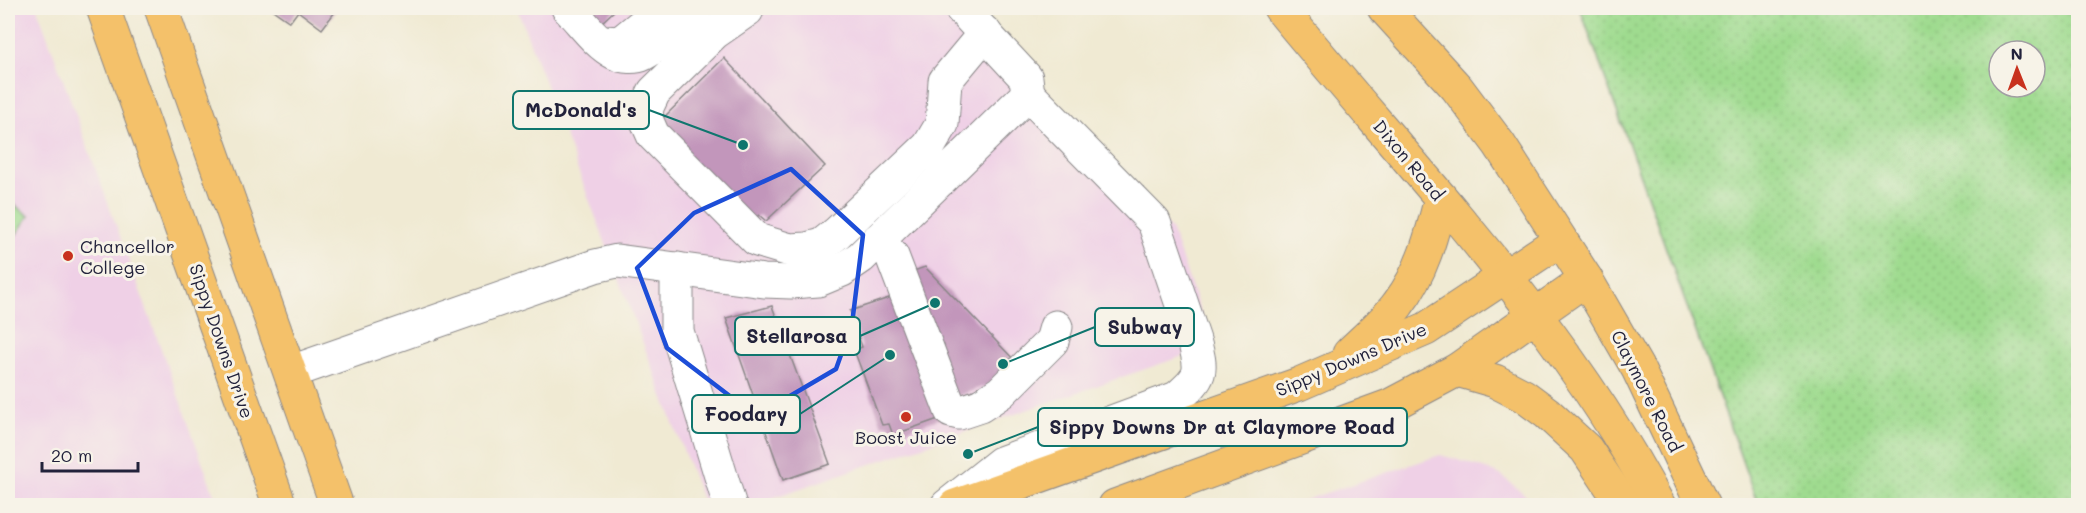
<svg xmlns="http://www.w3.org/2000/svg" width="2086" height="513" viewBox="0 0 2086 513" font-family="Mali,sans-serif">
<defs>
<pattern id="grass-dots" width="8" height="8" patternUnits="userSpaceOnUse" patternTransform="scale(1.5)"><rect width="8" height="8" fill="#9fdb8f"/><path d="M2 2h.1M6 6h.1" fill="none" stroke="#89bc7c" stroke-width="1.8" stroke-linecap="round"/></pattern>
</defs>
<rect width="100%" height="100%" fill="#f7f3e8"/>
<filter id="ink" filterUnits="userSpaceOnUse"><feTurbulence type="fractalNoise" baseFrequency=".0167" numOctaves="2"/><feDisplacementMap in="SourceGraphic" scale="12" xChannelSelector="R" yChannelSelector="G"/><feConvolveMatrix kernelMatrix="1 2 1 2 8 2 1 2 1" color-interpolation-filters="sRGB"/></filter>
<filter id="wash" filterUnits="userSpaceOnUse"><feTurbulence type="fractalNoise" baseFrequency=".008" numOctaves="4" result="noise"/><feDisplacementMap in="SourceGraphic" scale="24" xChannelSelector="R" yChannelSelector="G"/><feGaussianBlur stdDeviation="1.35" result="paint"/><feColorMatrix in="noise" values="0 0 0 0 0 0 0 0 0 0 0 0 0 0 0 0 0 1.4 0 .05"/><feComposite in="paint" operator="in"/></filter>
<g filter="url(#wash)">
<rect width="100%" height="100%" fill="#f0ead3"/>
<g fill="#efd0e6">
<polygon points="8,8 37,8 218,505 8,505"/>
<polygon points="517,8 971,8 1172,231 1212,346 752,505 704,505"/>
<polygon points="1440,455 1469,463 1501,475 1537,505 1290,505"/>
</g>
<path fill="url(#grass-dots)" stroke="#607e65" stroke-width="1.5" fill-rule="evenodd" d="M1580 8H2078V505H1758ZM1999 51H2035V87H1999Z"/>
<polygon fill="#9fdb8f" stroke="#607e65" stroke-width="1.5" points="8,200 29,216 8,246"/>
<g id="blocks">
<g fill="#c296bb">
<polygon points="270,8 338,8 322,29 298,11 290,22"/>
<polygon points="582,8 615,8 616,9 599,25"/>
<polygon points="724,58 825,166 766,221 759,215 740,233 654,127"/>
<polygon points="925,267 1018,364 1001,380 952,398 908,273"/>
<polygon points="898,295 941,418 893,435 889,424 882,425 854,350 862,347 850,311"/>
<polygon points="772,306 830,464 783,480 726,318"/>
</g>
</g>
</g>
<g filter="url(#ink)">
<use href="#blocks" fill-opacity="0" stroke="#898687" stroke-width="1.5"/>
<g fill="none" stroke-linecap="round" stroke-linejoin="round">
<defs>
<g id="minor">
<path d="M568 8C582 22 597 44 615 53 623 57 635 58 643 54 663 44 679 23 696 8"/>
<polyline points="747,10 714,33 654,92 647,107 646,119 653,135 757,240 790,250 807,249 822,245 837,233 929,146 942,124 945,81 985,33"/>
<polyline points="603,42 620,43 663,8"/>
<polyline points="878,240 892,256 951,411 959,413 980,406 1001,392 1052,341 1056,327"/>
<polyline points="677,269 677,331 730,506"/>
<polyline points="291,372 595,266 617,261 764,281 791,282 818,280 842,270 861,257 1028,94 1026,78 961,8"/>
<path d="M947 506 1001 463 1177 398C1202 376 1203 373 1194 340L1154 222 1028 94"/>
</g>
<g id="major">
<polyline points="103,8 280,506"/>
<polyline points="161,8 337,506"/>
<path d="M1280 8C1411 168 1562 321 1659 506"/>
<polyline points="1384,8 1457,88 1499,144 1586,279 1638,369 1703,506"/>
<path d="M1349 354C1365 338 1385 322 1398 304 1422 273 1432 235 1441 198"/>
<polyline points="1457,370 1495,381 1524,396 1547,413 1586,449 1624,506"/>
<polyline points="955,506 1299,384 1426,329 1560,240"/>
<polyline points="1115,506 1389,406 1457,370 1586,279"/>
</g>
</defs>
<use href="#minor" stroke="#898687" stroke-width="35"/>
<use href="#major" stroke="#898687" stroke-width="35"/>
<use href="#minor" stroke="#fff" stroke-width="33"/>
<use href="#major" stroke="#f4c16a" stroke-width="33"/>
</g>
</g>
<path fill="none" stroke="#1d4ed8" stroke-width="4.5" stroke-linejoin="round" d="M791 169 863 235 852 324 836 369 756 416 667 348 637 268 694 213Z"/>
<g fill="#c8321e" stroke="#f7f3e8" stroke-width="2">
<circle cx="68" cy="256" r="6"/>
<circle cx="906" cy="417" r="6"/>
</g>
<g text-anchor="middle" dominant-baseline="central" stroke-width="6" stroke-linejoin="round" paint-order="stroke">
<g font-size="18" fill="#22223b" stroke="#f7f3e8">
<text transform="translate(1409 160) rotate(50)">Dixon Road</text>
<text transform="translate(222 341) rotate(71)">Sippy Downs Drive</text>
<text transform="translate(1351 359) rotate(-23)">Sippy Downs Drive</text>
<text transform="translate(1647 391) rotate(63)">Claymore Road</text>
</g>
<g font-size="18" fill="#22223b" stroke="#f7f3e8" text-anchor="start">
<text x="80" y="246">Chancellor<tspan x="80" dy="21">College</tspan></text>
<text x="906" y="437" text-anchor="middle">Boost Juice</text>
</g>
</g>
<path fill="none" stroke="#0f766e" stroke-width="2" d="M743 145L649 110M1003 364L1095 327M935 303L860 336M890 355L800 414M968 454L1038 427"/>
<g fill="#0f766e" stroke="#f7f3e8" stroke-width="2">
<circle cx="743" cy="145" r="6"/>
<circle cx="1003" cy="364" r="6"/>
<circle cx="935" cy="303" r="6"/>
<circle cx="890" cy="355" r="6"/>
<circle cx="968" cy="454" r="6"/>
</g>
<g fill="#f7f3e8" stroke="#0f766e" stroke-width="2">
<rect x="513" y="91" width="136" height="38" rx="6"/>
<rect x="1095" y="308" width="99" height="38" rx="6"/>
<rect x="735" y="317" width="125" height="38" rx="6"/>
<rect x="692" y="395" width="108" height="38" rx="6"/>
<rect x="1038" y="408" width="369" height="38" rx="6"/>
</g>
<g font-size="20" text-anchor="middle" font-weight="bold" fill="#22223b">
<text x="581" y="117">McDonald's</text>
<text x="1145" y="334">Subway</text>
<text x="797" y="343">Stellarosa</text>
<text x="746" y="421">Foodary</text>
<text x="1222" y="434">Sippy Downs Dr at Claymore Road</text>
</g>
<rect width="2086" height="513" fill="none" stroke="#f7f3e8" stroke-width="30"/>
<g transform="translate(2017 69) rotate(359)"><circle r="28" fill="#f7f3e8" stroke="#a29fa3" stroke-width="1.5"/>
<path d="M0-4.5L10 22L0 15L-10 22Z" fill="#c8321e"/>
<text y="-9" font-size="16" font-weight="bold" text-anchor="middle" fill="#22223b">N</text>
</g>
<path d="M42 462v9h96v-9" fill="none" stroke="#22223b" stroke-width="3"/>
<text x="51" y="462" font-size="18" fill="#22223b" stroke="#f7f3e8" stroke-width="4.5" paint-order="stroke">20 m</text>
</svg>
